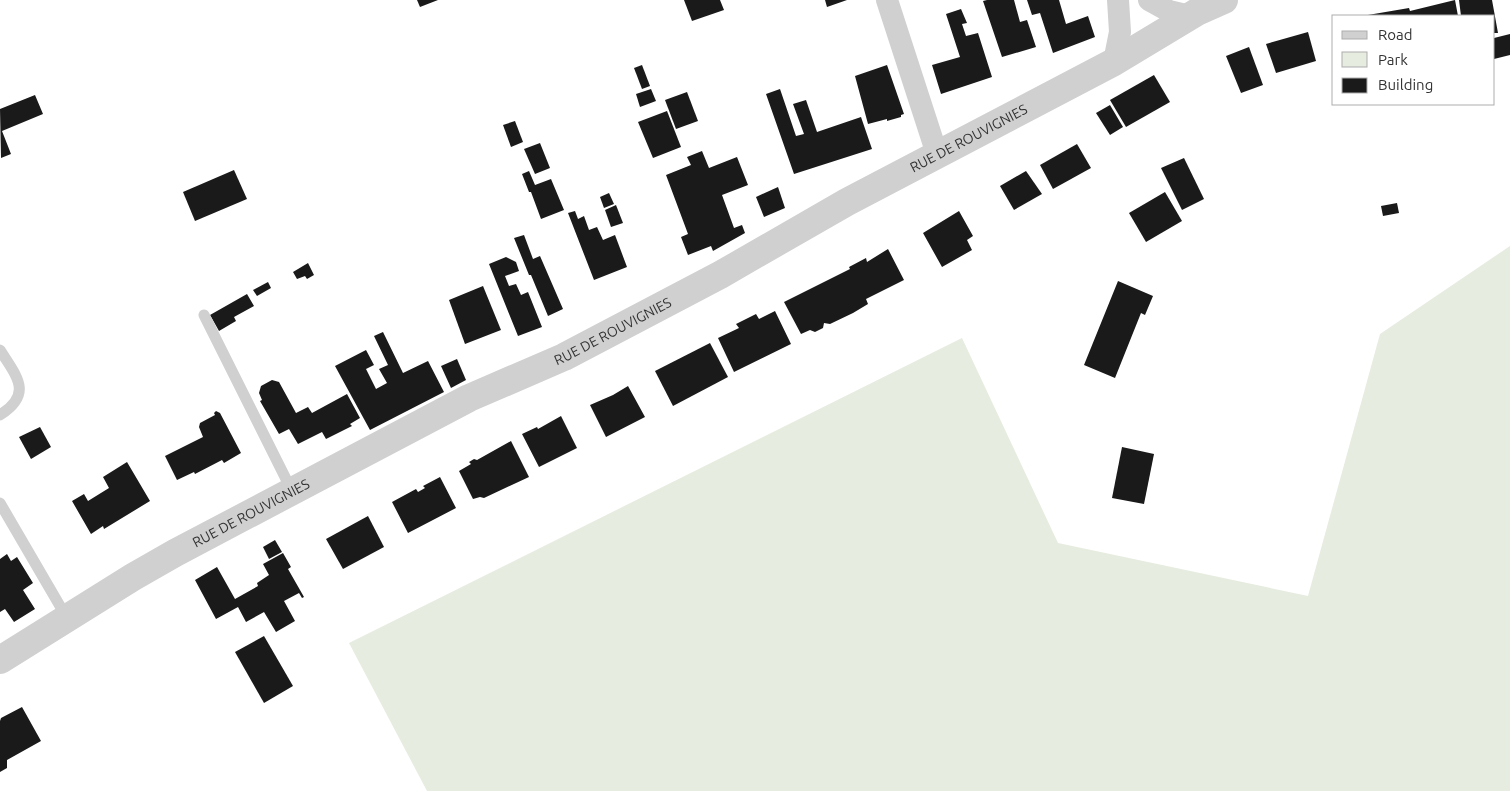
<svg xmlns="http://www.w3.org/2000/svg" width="1510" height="791" viewBox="0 0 1510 791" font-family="Ubuntu,sans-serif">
<rect width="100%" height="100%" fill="#fff"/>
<polygon fill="#e6ecdf" points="1510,246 1510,791 427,791 349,643 962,338 1058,543 1308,596 1380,334"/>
<g fill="#1a1a1a">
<polygon points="417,0 438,0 420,7"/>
<polygon points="684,0 720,0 724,10 692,21"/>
<polygon points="825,0 847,0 827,7"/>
<polygon points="987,0 1014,0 1020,22 1027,20 1036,47 1002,57 983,1"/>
<polygon points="1027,0 1059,0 1066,24 1088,16 1095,37 1053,53 1040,13 1032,15"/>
<polygon points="1455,0 1458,16 1362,16 1409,8 1410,11"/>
<polygon points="1459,0 1492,0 1498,33 1494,33 1494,16 1461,16"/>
<polygon points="961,9 967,23 962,24 966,36 978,33 992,77 941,94 932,65 960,57 946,14"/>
<polygon points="1308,32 1316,61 1276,73 1266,44"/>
<polygon points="1510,34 1510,55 1494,59 1494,38"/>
<polygon points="1249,47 1263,85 1241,93 1226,56"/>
<polygon points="642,65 650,86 642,89 634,68"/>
<polygon points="887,65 904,114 901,115 901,117 887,121 887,119 868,124 855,76"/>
<polygon points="1154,75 1170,102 1126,127 1110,100"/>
<polygon points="651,89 656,101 640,107 636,94"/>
<polygon points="780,89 796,136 804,134 793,104 806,100 817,132 861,117 872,149 794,174 766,94"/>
<polygon points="687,92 698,121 676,129 665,100"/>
<polygon points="35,95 43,114 2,131 11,154 1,158 0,109"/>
<polygon points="1110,105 1123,127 1110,135 1096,113"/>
<polygon points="667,111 681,147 653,158 638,122"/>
<polygon points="515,121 523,142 511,147 503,125"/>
<polygon points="540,143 550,168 535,174 524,149"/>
<polygon points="1077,144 1091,168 1053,189 1040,165"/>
<polygon points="702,151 709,168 737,157 748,185 722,195 734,228 742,225 745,233 713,251 711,246 688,255 681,237 688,234 666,175 691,165 687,157"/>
<polygon points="1184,158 1204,199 1182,210 1161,168"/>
<polygon points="234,170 247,199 195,221 183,192"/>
<polygon points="529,171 535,185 551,179 564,210 541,219 531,192 529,192 522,174"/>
<polygon points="1026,171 1042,194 1014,210 1000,186"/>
<polygon points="778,187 785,208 764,217 756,197"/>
<polygon points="1165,192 1182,221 1146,242 1129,213"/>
<polygon points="609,193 614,204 604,208 600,197"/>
<polygon points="1397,203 1399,213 1383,216 1381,206"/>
<polygon points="616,205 623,223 611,227 605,210"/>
<polygon points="575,211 578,219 584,216 589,230 597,227 603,240 615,235 627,267 594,280 568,213"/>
<polygon points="959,211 973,236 967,240 972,250 942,267 923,233"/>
<polygon points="524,235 533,259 540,256 563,309 548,316 531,275 529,275 514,238"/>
<polygon points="888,249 904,280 866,299 868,304 853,313 830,324 824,323 823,328 815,332 810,330 801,334 784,302 850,269 849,267 866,258 867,262"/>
<polygon points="506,257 516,262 519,271 505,276 509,286 516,284 521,295 528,292 542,327 518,336 489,264"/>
<polygon points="308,263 314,275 307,279 305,276 297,279 293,272"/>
<polygon points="1118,281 1153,296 1145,315 1141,313 1115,378 1084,365"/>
<polygon points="268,282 271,288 257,296 253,290"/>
<polygon points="483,286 501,330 465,344 449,300"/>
<polygon points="247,294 254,306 234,317 236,321 219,331 210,315"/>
<polygon points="775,311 791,344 734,372 718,338 739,328 736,324 756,314 759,319"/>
<polygon points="383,332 403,373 428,361 444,392 370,430 335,366 366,350 374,365 366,369 376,389 387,383 379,369 388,365 374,336"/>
<polygon points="710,343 728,377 673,406 655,371"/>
<polygon points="457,359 466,380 451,388 441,366"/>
<polygon points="272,380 279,382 296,413 308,407 312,413 347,394 360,418 350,424 352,426 326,439 322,432 298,444 289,429 279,434 260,401 262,400 259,393 261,386"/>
<polygon points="628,386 645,417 606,437 590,405 613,395"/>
<polygon points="216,411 220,413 241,453 224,463 222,460 195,474 194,472 177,480 165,456 203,437 199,427 200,423 215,415 214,413"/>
<polygon points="561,416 577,448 539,467 522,434 537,427 538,429"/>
<polygon points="40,427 51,447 31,459 19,437"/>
<polygon points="511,441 529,477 484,498 480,497 473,499 459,471 471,464 469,462 474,459 477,460"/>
<polygon points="1122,447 1154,454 1144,504 1112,498"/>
<polygon points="127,462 150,501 104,529 103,526 91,534 72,501 84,494 88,501 109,488 103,477"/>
<polygon points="440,477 456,508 408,533 392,502 416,489 418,492 425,488 423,486"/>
<polygon points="368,516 384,547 343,569 326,539"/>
<polygon points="275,540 282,552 269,559 263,547"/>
<polygon points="283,553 291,567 288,569 304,597 302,598 299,593 284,601 295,621 276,632 264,612 246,622 238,607 216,619 195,580 217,567 235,599 258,586 257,583 269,575 263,564"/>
<polygon points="7,554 11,561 17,557 33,583 23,590 35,609 14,622 5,609 0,612 0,559"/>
<polygon points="264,636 293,686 264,703 235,652"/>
<polygon points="22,707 41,741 7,760 7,768 0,772 0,721 1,718"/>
</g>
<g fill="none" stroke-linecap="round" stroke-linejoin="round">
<g stroke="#d0d0d0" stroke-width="11">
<polyline points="204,315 292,491"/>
<path d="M0 350C16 376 34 393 0 415"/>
<polyline points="0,503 67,618"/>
</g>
<g stroke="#d0d0d0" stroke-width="22">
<polyline points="887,0 937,154"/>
<polyline points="1149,0 1169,11 1190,16"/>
<polyline points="1114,62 1120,32 1118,0"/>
</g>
<path stroke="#d0d0d0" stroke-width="28" id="s1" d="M0 660 133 577 175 553 469 398 564 357 720 275 847 202 1114 62 1197 12 1224 0"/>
</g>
<g text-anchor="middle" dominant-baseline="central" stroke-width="5" stroke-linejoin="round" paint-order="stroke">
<g font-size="14" fill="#333" stroke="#fff">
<text stroke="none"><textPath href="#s1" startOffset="1101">RUE DE ROUVIGNIES</textPath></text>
<text stroke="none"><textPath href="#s1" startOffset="696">RUE DE ROUVIGNIES</textPath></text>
<text stroke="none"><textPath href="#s1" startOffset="291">RUE DE ROUVIGNIES</textPath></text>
</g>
</g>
<rect x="1332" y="15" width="162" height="90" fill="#ffffff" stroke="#adadad"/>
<rect x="1342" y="31" width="25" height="8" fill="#d0d0d0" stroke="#adadad"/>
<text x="1378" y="40" font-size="15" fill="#333333">Road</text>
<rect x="1342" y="52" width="25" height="15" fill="#e6ecdf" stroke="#adadad"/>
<text x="1378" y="65" font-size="15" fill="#333333">Park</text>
<rect x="1342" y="78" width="25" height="15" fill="#1a1a1a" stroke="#adadad"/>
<text x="1378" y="90" font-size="15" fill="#333333">Building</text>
</svg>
